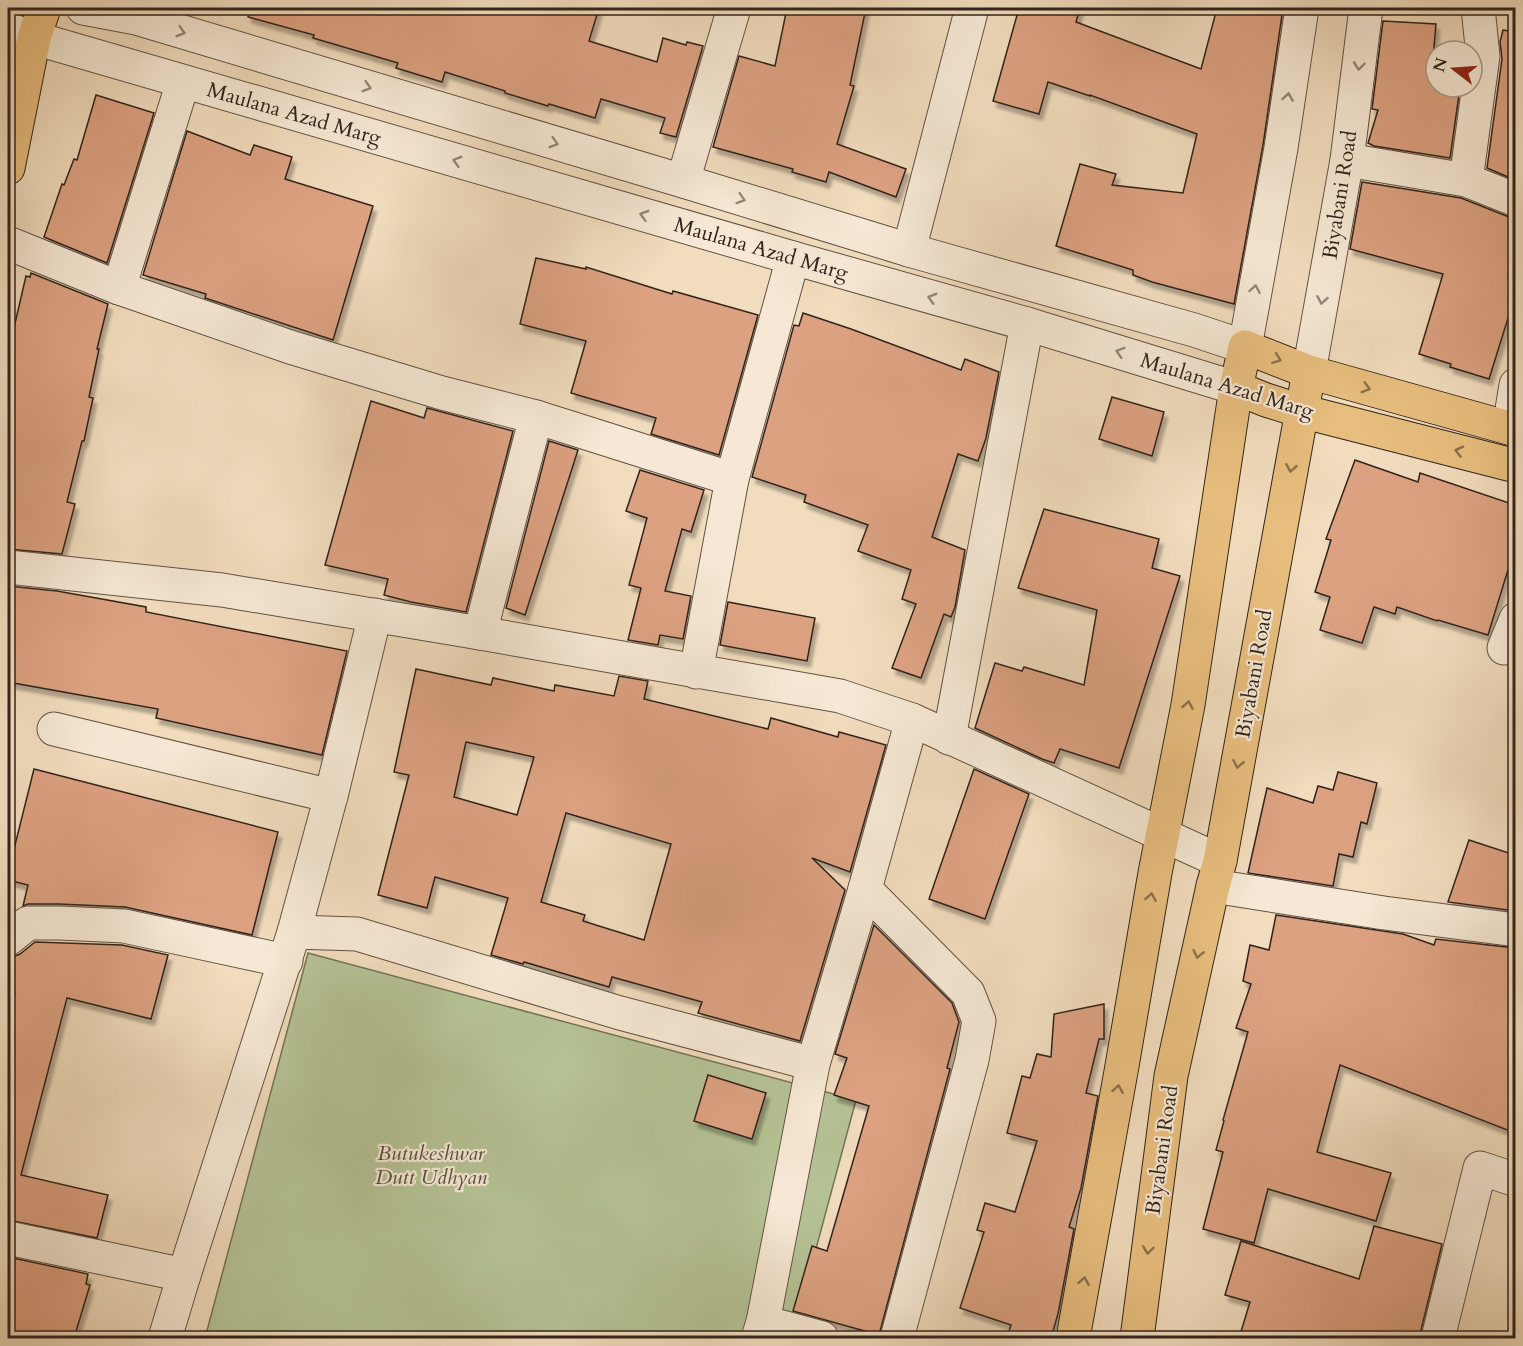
<svg xmlns="http://www.w3.org/2000/svg" width="1523" height="1346" viewBox="0 0 1523 1346" font-family="Cardo,serif">
<defs>
<filter id="shadow"><feDropShadow dx="3.5" dy="6" stdDeviation="1.5" flood-color="#0004"/></filter>
</defs>
<rect width="100%" height="100%" fill="#f1dcbd"/>
<filter id="stains"><feTurbulence type="fractalNoise" baseFrequency=".00333" numOctaves="4"/><feColorMatrix values="0 0 0 0 .2 0 0 0 0 .09 0 0 0 0 .02 0 0 0 .5 -.17"/></filter>
<radialGradient id="worn" r=".72"><stop offset=".6" stop-color="#630" stop-opacity="0"/><stop offset="1" stop-color="#630" stop-opacity=".3"/></radialGradient>
<polygon fill="#b5c295" stroke="#737358" stroke-width="1.5" points="308,953 856,1100 792,1338 205,1338"/>
<g fill="#dca181" stroke="#31241c" stroke-width="1.5" fill-rule="evenodd" filter="url(#shadow)">
<polygon points="249,8 599,8 589,41 657,62 663,38 686,45 687,42 703,46 676,137 660,133 665,118 601,99 595,118 549,104 548,106 505,93 505,91 445,72 442,82 396,68 398,63 313,38 314,35 248,17"/>
<polygon points="787,8 866,8 850,85 854,86 837,144 906,169 896,197 829,172 826,182 792,172 793,169 713,147 739,56 775,66"/>
<polygon points="1019,8 1080,8 1076,22 1201,69 1217,8 1283,8 1263,145 1234,304 1152,282 1133,275 1133,270 1056,246 1080,164 1116,174 1112,185 1183,193 1197,134 1090,95 1090,96 1048,82 1039,114 993,101"/>
<polygon points="1383,21 1436,24 1432,70 1436,71 1436,87 1460,87 1450,158 1374,146 1368,143 1378,110 1372,109"/>
<polygon points="1503,30 1515,32 1515,180 1487,168 1502,59 1500,42"/>
<polygon points="96,95 154,113 107,263 44,237 62,184 64,185 74,159 77,160"/>
<polygon points="187,131 250,155 254,145 292,157 285,179 373,206 333,340 205,298 206,294 143,275"/>
<polygon points="1362,182 1461,198 1509,217 1515,218 1515,243 1508,275 1515,277 1515,296 1489,379 1450,367 1451,364 1419,354 1443,274 1350,249"/>
<polygon points="536,258 586,269 586,267 672,294 673,291 758,315 719,455 651,434 656,418 571,393 586,341 520,324"/>
<polygon points="31,273 108,304 97,349 99,349 89,397 93,398 84,441 82,441 67,502 75,504 62,554 8,549 8,331 13,332 26,276 30,277"/>
<polygon points="803,313 851,329 961,370 965,359 999,372 986,438 978,461 958,454 932,537 965,550 955,607 951,617 944,614 921,678 892,668 916,604 902,599 911,570 858,551 868,525 804,502 806,495 752,477 794,325 799,326"/>
<polygon points="1112,397 1164,412 1152,456 1099,439"/>
<polygon points="371,401 424,418 427,408 513,431 466,612 411,602 384,595 388,579 325,565"/>
<polygon points="549,441 578,450 525,615 506,608"/>
<polygon points="1355,460 1418,482 1420,473 1515,505 1515,547 1488,635 1438,620 1437,621 1397,607 1395,614 1374,607 1362,643 1320,630 1330,597 1315,592 1331,540 1326,539"/>
<polygon points="640,470 704,490 691,532 682,529 665,591 691,596 683,639 660,635 658,645 628,640 641,588 629,585 647,518 626,511"/>
<polygon points="1044,509 1159,539 1152,568 1180,576 1119,768 1060,749 1054,763 1042,759 975,728 995,663 1022,671 1024,667 1084,685 1097,610 1018,588"/>
<polygon points="8,586 57,591 146,607 146,612 347,651 322,755 156,718 158,709 8,682"/>
<polygon points="728,602 815,618 807,661 720,645"/>
<path d="M416 669 491 685 493 678 554 691 555 685 614 696 619 676 648 681 644 699 768 729 771 718 838 737 839 732 886 745 850 872 812 858 845 890 800 1041 698 1013 702 1002 612 977 609 987 524 962 523 964 491 955 508 898 435 877 427 908 378 895 409 775 394 772ZM466 742 534 757 517 815 454 797ZM566 813 671 844 644 940 583 921 585 915 541 902Z"/>
<polygon points="34,769 278,832 252,935 125,907 59,904 28,904 23,906 28,885 8,880 8,873"/>
<polygon points="974,769 1029,794 985,919 929,899"/>
<polygon points="1338,772 1377,783 1367,824 1361,822 1353,857 1339,854 1333,886 1248,873 1267,788 1313,803 1318,786 1333,790"/>
<polygon points="1469,840 1515,855 1515,911 1448,902"/>
<polygon points="1276,915 1403,934 1434,945 1436,939 1515,948 1515,1133 1340,1065 1317,1152 1391,1173 1376,1221 1268,1189 1254,1243 1203,1229 1223,1152 1216,1150 1224,1121 1223,1120 1248,1032 1236,1028 1251,984 1243,981 1250,945 1269,950"/>
<polygon points="874,925 952,1003 959,1022 947,1068 950,1069 879,1335 793,1311 812,1246 827,1251 869,1106 834,1095 847,1058 835,1054"/>
<polygon points="35,942 122,945 168,955 151,1019 67,998 21,1175 108,1195 97,1238 8,1220 8,1021 15,992 8,990 8,967 10,958 20,954"/>
<polygon points="1104,1004 1104,1039 1099,1039 1086,1093 1098,1096 1081,1188 1069,1227 1074,1229 1058,1314 1051,1338 1007,1338 1011,1325 960,1308 984,1232 977,1230 985,1203 1015,1212 1037,1141 1007,1133 1022,1076 1030,1078 1037,1054 1051,1057 1054,1014"/>
<polygon points="708,1075 766,1093 752,1139 694,1121"/>
<polygon points="1374,1226 1442,1244 1420,1334 1420,1338 1239,1338 1250,1302 1225,1295 1241,1241 1359,1279"/>
<polygon points="8,1257 88,1274 86,1284 90,1285 74,1338 23,1338 8,1334"/>
</g>
<g fill="none" stroke-linecap="round" stroke-linejoin="round">
<defs>
<g id="minor">
<polyline points="83,8 136,18 683,181 909,250 1194,330 1245,347 1281,148 1302,8"/>
<polyline points="8,29 34,38 793,258 1027,324 1236,388"/>
<polyline points="1347,160 1466,180 1516,200"/>
<polyline points="1466,180 1483,56 1478,8"/>
<polyline points="683,181 734,8"/>
<polyline points="8,243 119,288 290,347 442,393 536,417 732,479"/>
<polyline points="909,250 972,8"/>
<polyline points="119,288 183,82"/>
<polyline points="1309,372 1347,160 1366,8"/>
<polyline points="1509,428 1516,385"/>
<polyline points="8,567 222,590 480,633 840,696 912,720 1220,861"/>
<polyline points="1516,619 1504,648 1516,646"/>
<polyline points="480,633 536,417"/>
<polyline points="696,672 732,479 793,258"/>
<polyline points="54,729 331,796 294,932"/>
<polyline points="949,738 1027,324"/>
<polyline points="331,796 375,615"/>
<polyline points="1213,886 1384,913 1516,930"/>
<polyline points="865,889 968,993 979,1021 972,1060 897,1338"/>
<polyline points="8,939 28,923 59,923 124,926 286,961"/>
<polyline points="8,1238 184,1275"/>
<polyline points="763,1322 822,1338"/>
<polyline points="165,1338 184,1275 294,932 357,934 620,1013 813,1064"/>
<polyline points="758,1338 763,1322 813,1064 865,889 912,720"/>
<polyline points="1438,1338 1480,1168 1516,1180"/>
</g>
<g id="major">
<polyline points="8,168 34,38 44,8"/>
<polyline points="1236,388 1266,400 1301,411 1516,466"/>
<polyline points="1073,1338 1122,1066 1155,873 1188,705 1236,388 1245,347 1309,372 1516,430"/>
<polyline points="1137,1338 1171,1076 1213,886 1220,861 1309,372"/>
</g>
</defs>
<use href="#minor" stroke="#615244" stroke-width="35"/>
<use href="#major" stroke="#31241c" stroke-width="35"/>
<use href="#minor" stroke="#f6e8d4" stroke-width="33"/>
<use href="#major" stroke="#e8be7e" stroke-width="33"/>
</g>
<defs><path id="oneway-chevron" d="M-2-3.5L2.5 0L-2 3.5" fill="none" stroke-width="1.6" stroke-linecap="round" stroke-linejoin="round" transform="scale(1.5)"/></defs>
<g stroke="#948678">
<use href="#oneway-chevron" transform="translate(181 32) rotate(17)"/>
<use href="#oneway-chevron" transform="translate(1359 66) rotate(97)"/>
<use href="#oneway-chevron" transform="translate(367 87) rotate(17)"/>
<use href="#oneway-chevron" transform="translate(1288 97) rotate(-81)"/>
<use href="#oneway-chevron" transform="translate(554 143) rotate(17)"/>
<use href="#oneway-chevron" transform="translate(457 161) rotate(-164)"/>
<use href="#oneway-chevron" transform="translate(741 199) rotate(17)"/>
<use href="#oneway-chevron" transform="translate(644 215) rotate(-164)"/>
<use href="#oneway-chevron" transform="translate(1255 289) rotate(-80)"/>
<use href="#oneway-chevron" transform="translate(932 298) rotate(-164)"/>
<use href="#oneway-chevron" transform="translate(1322 300) rotate(100)"/>
<use href="#oneway-chevron" transform="translate(1120 352) rotate(-163)"/>
</g>
<g stroke="#8c714d">
<use href="#oneway-chevron" transform="translate(1277 359) rotate(21)"/>
<use href="#oneway-chevron" transform="translate(1366 388) rotate(16)"/>
<use href="#oneway-chevron" transform="translate(1459 451) rotate(-166)"/>
<use href="#oneway-chevron" transform="translate(1291 468) rotate(100)"/>
<use href="#oneway-chevron" transform="translate(1188 705) rotate(-80)"/>
<use href="#oneway-chevron" transform="translate(1238 764) rotate(101)"/>
<use href="#oneway-chevron" transform="translate(1151 897) rotate(-80)"/>
<use href="#oneway-chevron" transform="translate(1198 954) rotate(102)"/>
<use href="#oneway-chevron" transform="translate(1118 1089) rotate(-80)"/>
<use href="#oneway-chevron" transform="translate(1148 1250) rotate(98)"/>
<use href="#oneway-chevron" transform="translate(1084 1281) rotate(-80)"/>
</g>
<g text-anchor="middle" dominant-baseline="central" stroke-width="4.5" stroke-linejoin="round" paint-order="stroke">
<g font-size="21" fill="#31241c" stroke="#f6e8d4">
<text transform="translate(294 114) rotate(16)">Maulana Azad Marg</text>
<text transform="translate(1340 195) rotate(-81)">Biyabani Road</text>
<text transform="translate(761 249) rotate(16)">Maulana Azad Marg</text>
<text transform="translate(1227 386) rotate(17)">Maulana Azad Marg</text>
<text transform="translate(1254 674) rotate(-80)">Biyabani Road</text>
<text transform="translate(1162 1150) rotate(-82)">Biyabani Road</text>
</g>
<g font-size="21" font-style="italic" fill="#524c3a" stroke="#f6e8d4">
<text x="431" y="1153">Butukeshwar<tspan x="431" dy="24">Dutt Udhyan</tspan></text>
</g>
</g>
<rect width="1523" height="1346" fill="none" stroke="#f1dcbd" stroke-width="30"/>
<rect x="9" y="9" width="1505" height="1328" fill="none" stroke="#31241c" stroke-width="3"/>
<rect x="15" y="15" width="1493" height="1316" fill="none" stroke="#31241c" stroke-width="1.5"/>
<g transform="translate(1454 69) rotate(287)"><circle r="28" fill="#f6e8d4" stroke="#a79a8a" stroke-width="1.5"/>
<path d="M0-4.5L10 22L0 15L-10 22Z" fill="#8f2418"/>
<text y="-9" font-size="16" font-weight="bold" text-anchor="middle" fill="#31241c">N</text>
</g>
<rect width="100%" height="100%" filter="url(#stains)"/>
<rect width="100%" height="100%" fill="url(#worn)"/>
</svg>
